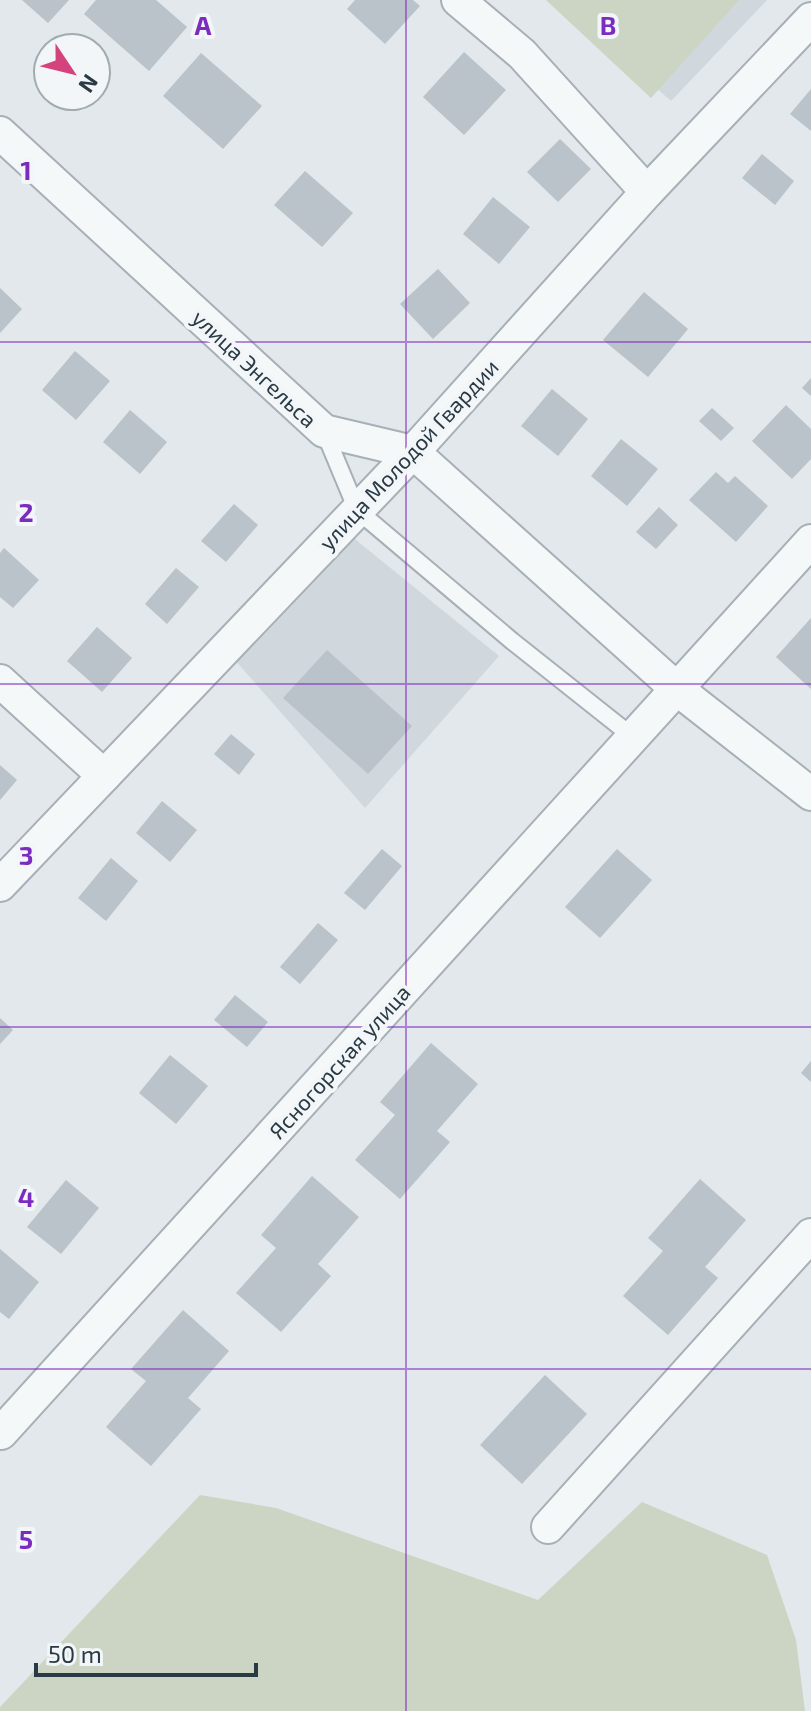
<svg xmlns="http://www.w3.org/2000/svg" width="811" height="1711" viewBox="0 0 811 1711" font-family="'Exo 2',sans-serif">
<rect width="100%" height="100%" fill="#e2e8eb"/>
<g fill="#d0d8dd">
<polygon points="558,0 767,0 671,101"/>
<polygon points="340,527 499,656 365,808 234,659"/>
</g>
<g fill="#ccd5c3">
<polygon points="546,0 739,0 651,98"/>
<polygon points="200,1495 276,1508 538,1600 642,1502 767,1555 796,1640 805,1711 0,1711 0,1707"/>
</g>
<g fill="#b9c3c9">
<polygon points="22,0 69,0 48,23"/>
<polygon points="96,0 156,0 187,27 149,71 84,14"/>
<polygon points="355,0 413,0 420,6 385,44 347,9"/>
<polygon points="464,52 506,90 464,135 423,97"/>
<polygon points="201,53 262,106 223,149 163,96"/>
<polygon points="811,89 811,131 790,114"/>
<polygon points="560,139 591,169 558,202 527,172"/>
<polygon points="762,154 794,181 775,205 742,178"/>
<polygon points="305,171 353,213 322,247 274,205"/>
<polygon points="493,197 530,227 499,264 463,234"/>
<polygon points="438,269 470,303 433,339 400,304"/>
<polygon points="0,288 22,309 0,333"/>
<polygon points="644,292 688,329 648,377 603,340"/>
<polygon points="75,351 110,381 76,420 42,390"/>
<polygon points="811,378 811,396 802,388"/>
<polygon points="552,389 588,419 558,456 521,426"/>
<polygon points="786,405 811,429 811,459 792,479 752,441"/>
<polygon points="712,408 734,428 721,441 699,421"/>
<polygon points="130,410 167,442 140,474 103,442"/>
<polygon points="621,439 658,469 627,506 591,476"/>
<polygon points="716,472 728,483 735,476 768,506 736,542 689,500"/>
<polygon points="234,504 258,525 226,562 201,541"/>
<polygon points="659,507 678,525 656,549 636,532"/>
<polygon points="4,548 39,580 13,608 0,597 0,553"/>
<polygon points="176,568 199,587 167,624 145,604"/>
<polygon points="811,618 811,689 776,657"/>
<polygon points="97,627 132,658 102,692 67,661"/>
<polygon points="327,650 412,726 368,774 283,698"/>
<polygon points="231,734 255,754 239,775 214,754"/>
<polygon points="0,765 17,780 0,800"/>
<polygon points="162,801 197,830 170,862 136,833"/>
<polygon points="382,849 402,866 365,910 344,893"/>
<polygon points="617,849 652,880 600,938 565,907"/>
<polygon points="111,858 138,881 106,921 78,898"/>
<polygon points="318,923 338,940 300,984 280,967"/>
<polygon points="235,995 268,1022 247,1047 214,1020"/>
<polygon points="0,1018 13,1030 0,1044"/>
<polygon points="431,1043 478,1084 437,1131 450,1142 400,1199 355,1160 395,1115 380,1102"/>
<polygon points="170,1055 208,1086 176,1124 139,1093"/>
<polygon points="811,1061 811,1082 801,1073"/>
<polygon points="312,1176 359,1217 318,1264 331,1276 281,1332 236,1293 276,1248 261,1235"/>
<polygon points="700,1179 746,1220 705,1267 718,1278 668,1335 623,1296 663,1251 648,1238"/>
<polygon points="66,1180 99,1208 61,1254 27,1227"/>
<polygon points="0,1249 39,1282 9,1319 0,1312"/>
<polygon points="183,1310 229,1351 188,1398 201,1409 151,1466 106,1427 146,1381 131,1369"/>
<polygon points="545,1375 587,1414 522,1484 480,1445"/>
</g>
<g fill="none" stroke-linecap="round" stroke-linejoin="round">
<defs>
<polyline id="lane" points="324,431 357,510 512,641 633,737"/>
<g id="street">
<polyline points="458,0 522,54 647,192"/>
<polyline points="0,133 324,431 413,452 677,689 811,794"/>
<polyline points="0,681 104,776"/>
<polyline points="0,885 413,452 647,192 811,19"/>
<polyline points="1,1433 811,541"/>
<polyline points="548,1527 811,1235"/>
</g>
</defs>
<use href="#lane" stroke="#a7b0b6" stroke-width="20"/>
<use href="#street" stroke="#a7b0b6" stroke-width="36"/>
<use href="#lane" stroke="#f5f8f9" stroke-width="16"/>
<use href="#street" stroke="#f5f8f9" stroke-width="32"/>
</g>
<path fill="none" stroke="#7b2cbf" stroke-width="2" stroke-opacity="0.55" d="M406 0V1711M0 342H811M0 684H811M0 1027H811M0 1369H811"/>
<g text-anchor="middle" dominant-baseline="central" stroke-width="8" stroke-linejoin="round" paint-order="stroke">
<g font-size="22" fill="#293a44" stroke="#f2f6f8">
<text transform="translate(255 368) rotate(43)">улица Энгельса</text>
<text transform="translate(408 454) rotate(-47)">улица Молодой Гвардии</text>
<text transform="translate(339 1061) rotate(-48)">Ясногорская улица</text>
</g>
</g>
<g font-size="26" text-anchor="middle" font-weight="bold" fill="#7b2cbf" stroke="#f2f6f8" stroke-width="8" stroke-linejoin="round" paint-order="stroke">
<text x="203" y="35">A</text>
<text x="608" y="35">B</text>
<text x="26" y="180">1</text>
<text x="26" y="522">2</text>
<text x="26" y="865">3</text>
<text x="26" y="1207">4</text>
<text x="26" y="1549">5</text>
</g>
<g transform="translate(72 72) rotate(125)"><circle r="38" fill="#f2f6f8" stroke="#a2abb0" stroke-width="2"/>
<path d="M0-6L14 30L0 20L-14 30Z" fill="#d4437d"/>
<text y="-12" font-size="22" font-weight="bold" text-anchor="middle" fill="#293a44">N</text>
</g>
<path d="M36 1663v12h220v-12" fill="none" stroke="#293a44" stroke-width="4"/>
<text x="48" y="1663" font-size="24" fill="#293a44" stroke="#f2f6f8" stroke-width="6" paint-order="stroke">50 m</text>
</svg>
